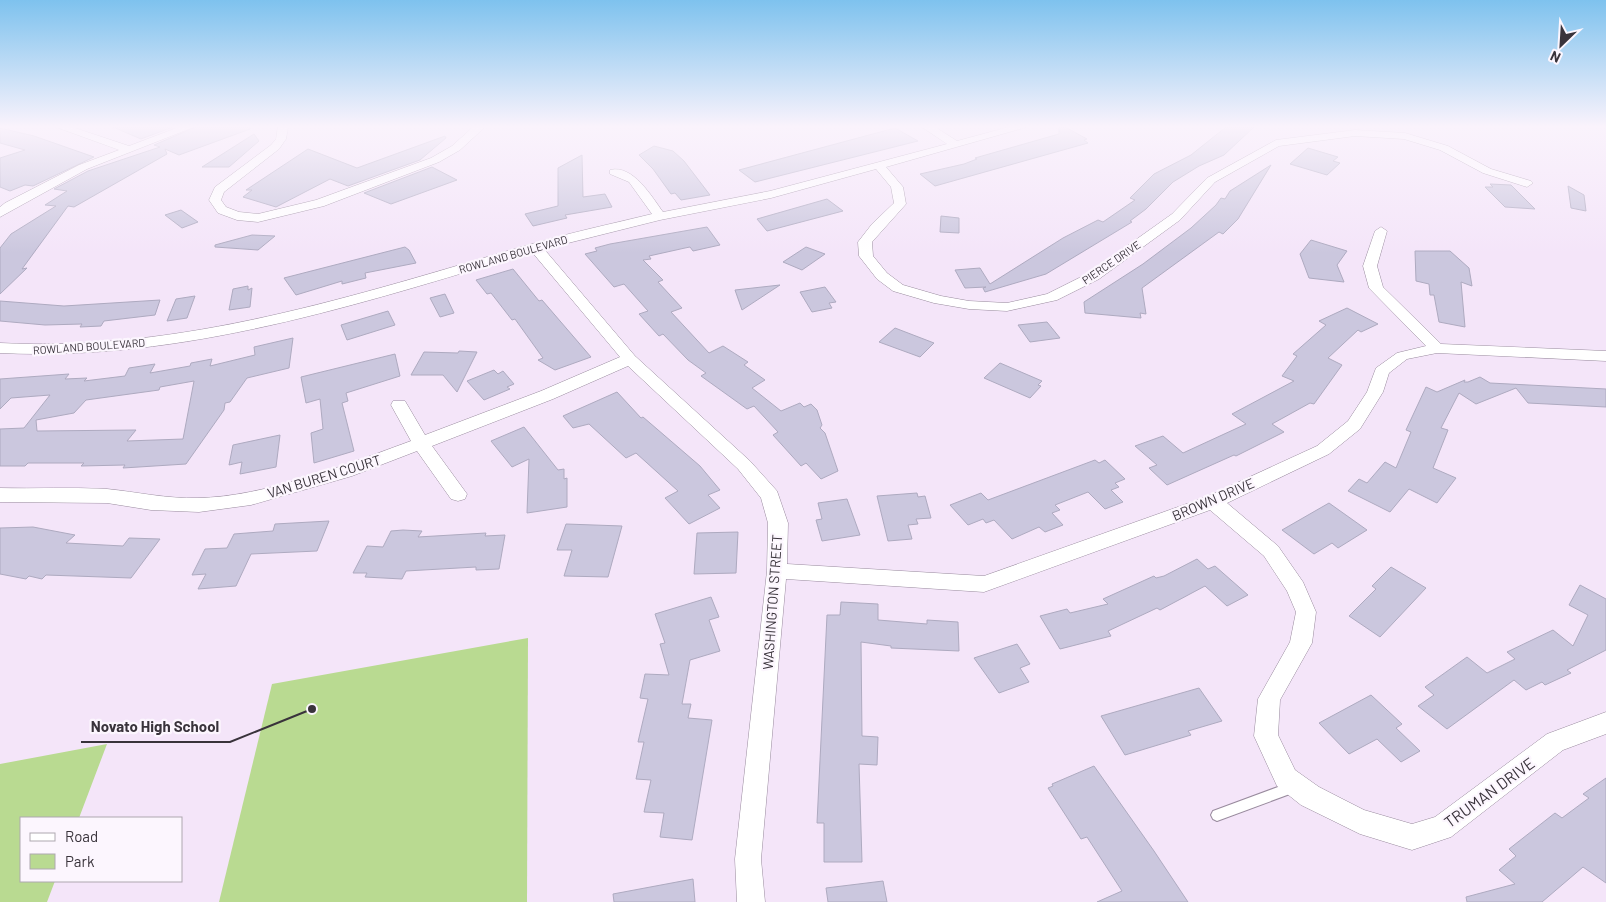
<svg xmlns="http://www.w3.org/2000/svg" width="1606" height="902" viewBox="0 0 1606 902" font-family="Barlow,sans-serif">
<rect width="100%" height="100%" fill="#f4e5f9"/>
<g fill="#b9da91">
<polygon points="528,638 527,902 219,902 272,684"/>
<polygon points="107,744 79,818 21,818 21,881 55,881 47,902 0,902 0,764"/>
</g>
<g fill="#cbc7de" stroke="#aeaac0" fill-rule="evenodd">
<polygon points="113,127 173,127 141,139"/>
<polygon points="196,127 250,127 250,129 179,155 165,149 167,154 74,207 68,206 22,269 27,268 0,294 0,248 11,234 56,206 45,205 67,191 54,189 88,171 160,147 154,145"/>
<polygon points="1059,127 1065,127 1087,139 1084,140 1088,143 935,186 920,174 964,164 977,159 975,158 1059,134"/>
<polygon points="1226,127 1254,127 1224,155 1199,166 1173,182 1146,209 1130,221 1132,222 1046,274 985,292 983,288 986,287 965,288 955,270 980,268 990,284 1063,238 1098,220 1103,222 1135,200 1130,198 1154,174 1191,155"/>
<polygon points="0,128 34,136 94,157 33,186 25,185 10,191 0,187 0,158 25,150 0,143"/>
<polygon points="895,128 918,141 755,182 739,170"/>
<polygon points="254,134 259,141 229,167 202,167"/>
<polygon points="445,136 446,138 420,160 348,186 330,179 276,207 243,197 252,190 246,190 308,149 357,168"/>
<polygon points="654,146 673,151 684,161 710,195 681,200 675,193 671,194 653,169 639,155"/>
<polygon points="1308,148 1338,157 1333,161 1340,163 1327,175 1290,164"/>
<polygon points="582,155 583,197 605,194 612,207 565,215 567,218 533,226 525,214 558,206 558,168"/>
<polygon points="1271,165 1238,219 1223,234 1219,232 1142,288 1146,314 1140,313 1141,318 1085,313 1084,302 1143,264 1191,228 1216,205 1221,198 1225,199 1230,191"/>
<polygon points="432,167 457,180 391,204 364,193"/>
<polygon points="1490,184 1511,185 1535,209 1505,207 1485,187 1493,187"/>
<polygon points="1568,186 1584,195 1586,211 1571,208"/>
<polygon points="827,199 843,211 767,231 757,219"/>
<polygon points="181,210 198,222 182,228 165,215"/>
<polygon points="941,216 959,218 959,233 940,232"/>
<polygon points="707,227 720,245 693,251 690,247 685,248 649,256 651,259 643,260 663,280 658,282 682,308 671,312 709,353 723,346 748,362 744,365 765,380 752,388 781,411 800,403 804,407 811,404 817,410 822,425 820,428 825,433 838,471 821,479 806,463 801,466 773,435 778,432 754,406 747,409 701,376 706,373 688,360 663,334 659,336 639,314 648,311 624,284 614,287 585,254 597,251 595,248 610,244"/>
<polygon points="252,235 275,236 258,250 215,247 215,245"/>
<polygon points="1311,240 1347,251 1337,265 1344,282 1309,278 1300,254"/>
<polygon points="405,247 409,250 416,263 365,273 366,278 342,284 342,281 296,295 284,278"/>
<polygon points="806,247 825,254 802,270 783,262"/>
<polygon points="1415,251 1450,251 1469,268 1472,286 1461,282 1465,327 1439,322 1434,295 1430,295 1429,284 1416,281"/>
<polygon points="513,269 539,301 542,300 591,357 555,370 538,360 543,358 515,319 512,320 491,293 487,294 476,280"/>
<polygon points="780,285 742,310 735,290"/>
<polygon points="248,286 248,290 252,288 250,307 229,310 233,289"/>
<polygon points="825,287 836,302 829,303 832,308 812,312 800,292"/>
<polygon points="445,294 454,313 440,317 430,298"/>
<polygon points="195,296 187,318 167,321 176,299"/>
<polygon points="160,300 155,315 104,321 101,326 80,327 82,324 45,325 0,321 0,301 64,306"/>
<polygon points="1347,308 1378,324 1361,332 1358,330 1328,358 1342,365 1314,404 1310,403 1272,424 1284,432 1236,456 1234,455 1167,485 1149,468 1157,465 1135,446 1163,436 1183,453 1246,424 1232,414 1294,381 1282,376 1297,356 1293,354 1326,325 1319,321"/>
<polygon points="388,311 395,325 347,340 341,325"/>
<polygon points="1047,322 1060,338 1030,342 1018,325"/>
<polygon points="895,328 934,343 920,357 879,342"/>
<path d="M293 338 289 368 247 378 230 402 225 403 224 410 186 464 123 468 125 465 81 466 84 463H28L25 466H0V429L24 428 50 395 11 398 0 409V379L69 374 65 379 87 378 84 381 125 376 129 368 155 364 150 373 190 366 191 363 212 359 210 366 255 355 254 347ZM194 381 183 439 127 441 136 430 37 431 36 420 74 413 86 400 159 390 160 387Z"/>
<polygon points="459,351 477,352 457,392 443,375 411,375 424,352 458,353"/>
<polygon points="395,354 400,376 346,393 348,401 342,403 354,451 314,463 311,433 323,429 320,399 306,403 301,377"/>
<polygon points="1000,363 1042,381 1038,385 1041,386 1030,398 984,378"/>
<polygon points="494,370 498,374 503,371 514,384 507,387 510,389 484,400 467,381"/>
<polygon points="1480,377 1490,383 1606,389 1606,407 1528,403 1516,388 1476,404 1459,393 1441,428 1448,430 1433,468 1456,478 1437,503 1409,489 1390,512 1348,491 1359,479 1367,483 1385,462 1396,468 1411,432 1406,430 1426,387 1437,392 1465,380 1464,382 1468,382"/>
<polygon points="617,392 641,418 643,417 700,466 720,490 708,495 720,508 689,524 665,498 678,491 636,453 626,458 589,424 573,428 563,416"/>
<polygon points="524,427 558,470 564,469 564,479 567,478 567,507 527,513 529,459 512,467 491,441"/>
<polygon points="280,435 276,467 240,474 242,462 229,465 233,445"/>
<polygon points="1095,460 1099,463 1105,460 1125,479 1115,483 1119,487 1111,490 1123,502 1105,509 1088,492 1055,505 1060,510 1052,513 1063,525 1045,532 1039,527 1012,539 994,520 986,523 983,519 968,525 950,505 981,493 988,500"/>
<polygon points="917,493 918,497 925,496 931,518 916,519 918,524 908,525 912,539 888,541 877,496"/>
<polygon points="847,499 860,535 822,541 816,520 822,519 818,503"/>
<polygon points="1329,503 1367,530 1338,548 1332,543 1314,554 1282,530"/>
<polygon points="329,521 317,551 251,554 236,586 198,589 206,574 192,575 205,549 227,548 234,534 273,531 275,524"/>
<polygon points="566,524 622,526 608,577 564,576 572,550 557,550"/>
<polygon points="33,527 75,535 66,543 123,546 129,538 160,539 131,578 46,575 42,579 29,576 26,579 0,574 0,528"/>
<polygon points="403,530 422,531 418,537 486,533 485,536 505,535 499,569 476,570 476,567 406,571 402,579 365,577 367,573 353,573 367,546 383,547 391,531"/>
<polygon points="738,532 736,573 694,574 697,533"/>
<polygon points="1197,559 1208,569 1215,566 1248,595 1227,606 1205,586 1160,610 1157,608 1108,631 1111,636 1060,649 1040,616 1067,609 1070,613 1108,604 1103,599 1154,576 1156,578 1164,576"/>
<polygon points="1391,567 1426,588 1380,637 1349,616 1376,589 1372,586"/>
<polygon points="1580,585 1606,599 1606,650 1567,670 1571,673 1545,685 1542,682 1526,690 1514,680 1447,729 1418,706 1434,695 1425,687 1467,657 1487,673 1515,659 1507,652 1553,630 1573,646 1588,615 1569,605"/>
<polygon points="711,597 719,617 709,620 720,651 690,660 682,704 691,704 688,718 712,720 692,840 660,837 664,813 644,812 651,780 636,779 644,742 638,742 648,699 640,698 645,674 669,675 660,644 665,643 655,614"/>
<polygon points="841,602 878,604 878,620 927,624 927,620 958,622 959,651 891,648 891,646 861,642 862,736 878,737 877,765 859,764 862,862 824,862 824,823 817,823 827,615 840,615"/>
<polygon points="1017,644 1030,664 1020,668 1029,682 999,693 974,658"/>
<polygon points="1199,688 1222,721 1188,731 1191,735 1125,755 1101,716"/>
<polygon points="1371,695 1402,724 1396,728 1420,751 1401,762 1377,739 1349,754 1319,723"/>
<polygon points="1094,766 1154,851 1188,902 1097,902 1122,891 1087,837 1081,839 1048,788 1053,786 1052,784"/>
<polygon points="1606,778 1606,883 1583,867 1542,902 1467,902 1466,897 1515,884 1499,870 1516,856 1509,849 1555,813 1562,818 1589,798 1583,794"/>
<polygon points="693,879 695,902 614,902 613,894"/>
<polygon points="883,881 887,902 828,902 826,888"/>
</g>
<g fill="none" stroke-linecap="round" stroke-linejoin="round">
<defs>
<polygon id="service" points="1294,781 1298,783 1300,787 1298,791 1217,821 1213,819 1211,815 1213,811"/>
<g id="minor">
<polygon points="56,127 72,127 129,146 179,127 194,127 87,169 0,217 0,207 5,203 79,165 119,150"/>
<polygon points="278,127 288,127 286,139 279,149 224,192 221,200 226,207 239,212 258,214 316,200 431,158 452,146 473,127 485,127 460,150 439,162 324,206 258,222 237,220 218,213 209,200 215,187 271,145 276,139"/>
<path d="M922 127H935L957 141 1009 127H1027L886 167 903 187 906 204 872 242 873 256 887 273 903 285 941 296 969 301 1007 303 1047 294 1089 273 1172 214 1207 178 1276 140 1355 130 1405 133 1448 146 1491 169 1531 181 1533 183 1527 187 1483 173 1440 150 1404 139 1355 136 1279 146 1215 182 1180 220 1099 279 1057 300 1007 311 969 309 934 303 893 291 877 279 859 256 858 242 872 224 894 203 891 187 876 169 771 198 660 220 544 249 635 356 750 461 777 491 788 523 787 564 984 576 1206 497 1317 446 1348 421 1367 392 1376 368 1397 353 1426 346 1369 288 1363 266 1375 231 1381 227 1387 231 1377 266 1383 287 1441 344 1606 351V361L1437 353 1407 359 1389 373 1383 392 1360 429 1329 454 1227 503 1278 546 1303 582 1316 612 1312 643 1280 700 1278 735 1295 770 1319 787 1364 810 1412 824 1435 817 1547 734 1606 712V734L1563 750 1451 837 1412 850 1360 834 1301 805 1277 786 1254 736 1258 699 1290 642 1296 612 1287 591 1264 556 1210 510 984 592 786 579 761 859 765 902H737L735 859 767 571 768 523 761 498 738 469 628 366 553 399 432 446 467 494 465 499 458 501 451 499 417 451 352 476 251 505 199 512 151 510 107 503 0 502V488C35 489 72 487 107 489 137 492 167 499 198 498 264 497 348 464 411 441L391 405 393 401H405L425 435 541 391 620 357 532 252C360 304 182 362 0 353V343C181 353 356 295 528 245 569 233 611 224 652 214L629 182 610 174V170C633 164 652 197 663 212L770 191 947 144Z"/>
</g>
</defs>
<use href="#service" stroke="#998b9e" stroke-width="2"/>
<use href="#minor" stroke="#998b9e" stroke-width="1"/>
<use href="#service" fill="#fff" fill-rule="evenodd"/>
<use href="#minor" fill="#fff" fill-rule="evenodd"/>
</g>
<linearGradient id="sky" x2="0" y2="1"><stop stop-color="#7ec2ee"/><stop offset="0.5" stop-color="#faf3fc"/><stop offset="1" stop-color="#faf3fc" stop-opacity="0"/></linearGradient>
<rect width="1606" height="253" fill="url(#sky)"/>
<g text-anchor="middle" dominant-baseline="central" stroke-width="4.5" stroke-linejoin="round" paint-order="stroke">
<g font-size="11" fill="#39333b" stroke="#fcf6fe">
<text transform="translate(513 254) rotate(-16)">ROWLAND BOULEVARD</text>
<text transform="translate(1111 262) rotate(-34)">PIERCE DRIVE</text>
<text transform="translate(89 346) rotate(-4)">ROWLAND BOULEVARD</text>
</g>
<g font-size="14" fill="#39333b" stroke="#fcf6fe">
<text transform="translate(324 476) rotate(-17)">VAN BUREN COURT</text>
<text transform="translate(1213 499) rotate(-23)">BROWN DRIVE</text>
<text transform="translate(772 602) rotate(-86)">WASHINGTON STREET</text>
</g>
<g font-size="16" fill="#39333b" stroke="#fcf6fe">
<text transform="translate(1489 792) rotate(-36)">TRUMAN DRIVE</text>
</g>
</g>
<path fill="none" stroke="#39333b" stroke-width="2" d="M312 709L230 742H81"/>
<circle fill="#39333b" stroke="#fcf6fe" stroke-width="2" cx="312" cy="709" r="5"/>
<g font-size="15" text-anchor="middle" font-weight="bold" fill="#39333b" stroke="#fcf6fe" stroke-width="4.5" stroke-linejoin="round" paint-order="stroke">
<text x="155" y="732">Novato High School</text>
</g>
<rect x="20" y="817" width="162" height="65" fill="#fcf6fe" stroke="#aea8b0"/>
<rect x="30" y="833" width="25" height="8" fill="#ffffff" stroke="#aea8b0"/>
<text x="65" y="842" font-size="15" fill="#39333b">Road</text>
<rect x="30" y="854" width="25" height="15" fill="#b9da91" stroke="#aea8b0"/>
<text x="65" y="867" font-size="15" fill="#39333b">Park</text>
<g transform="translate(1561 45) rotate(205)" stroke="#fcf6fe" stroke-width="4" paint-order="stroke">
<path d="M0-4L9 19L0 12L-9 19Z" fill="#39333b"/>
<text y="-8" font-size="14" font-weight="bold" text-anchor="middle" fill="#39333b">N</text>
</g>
</svg>
